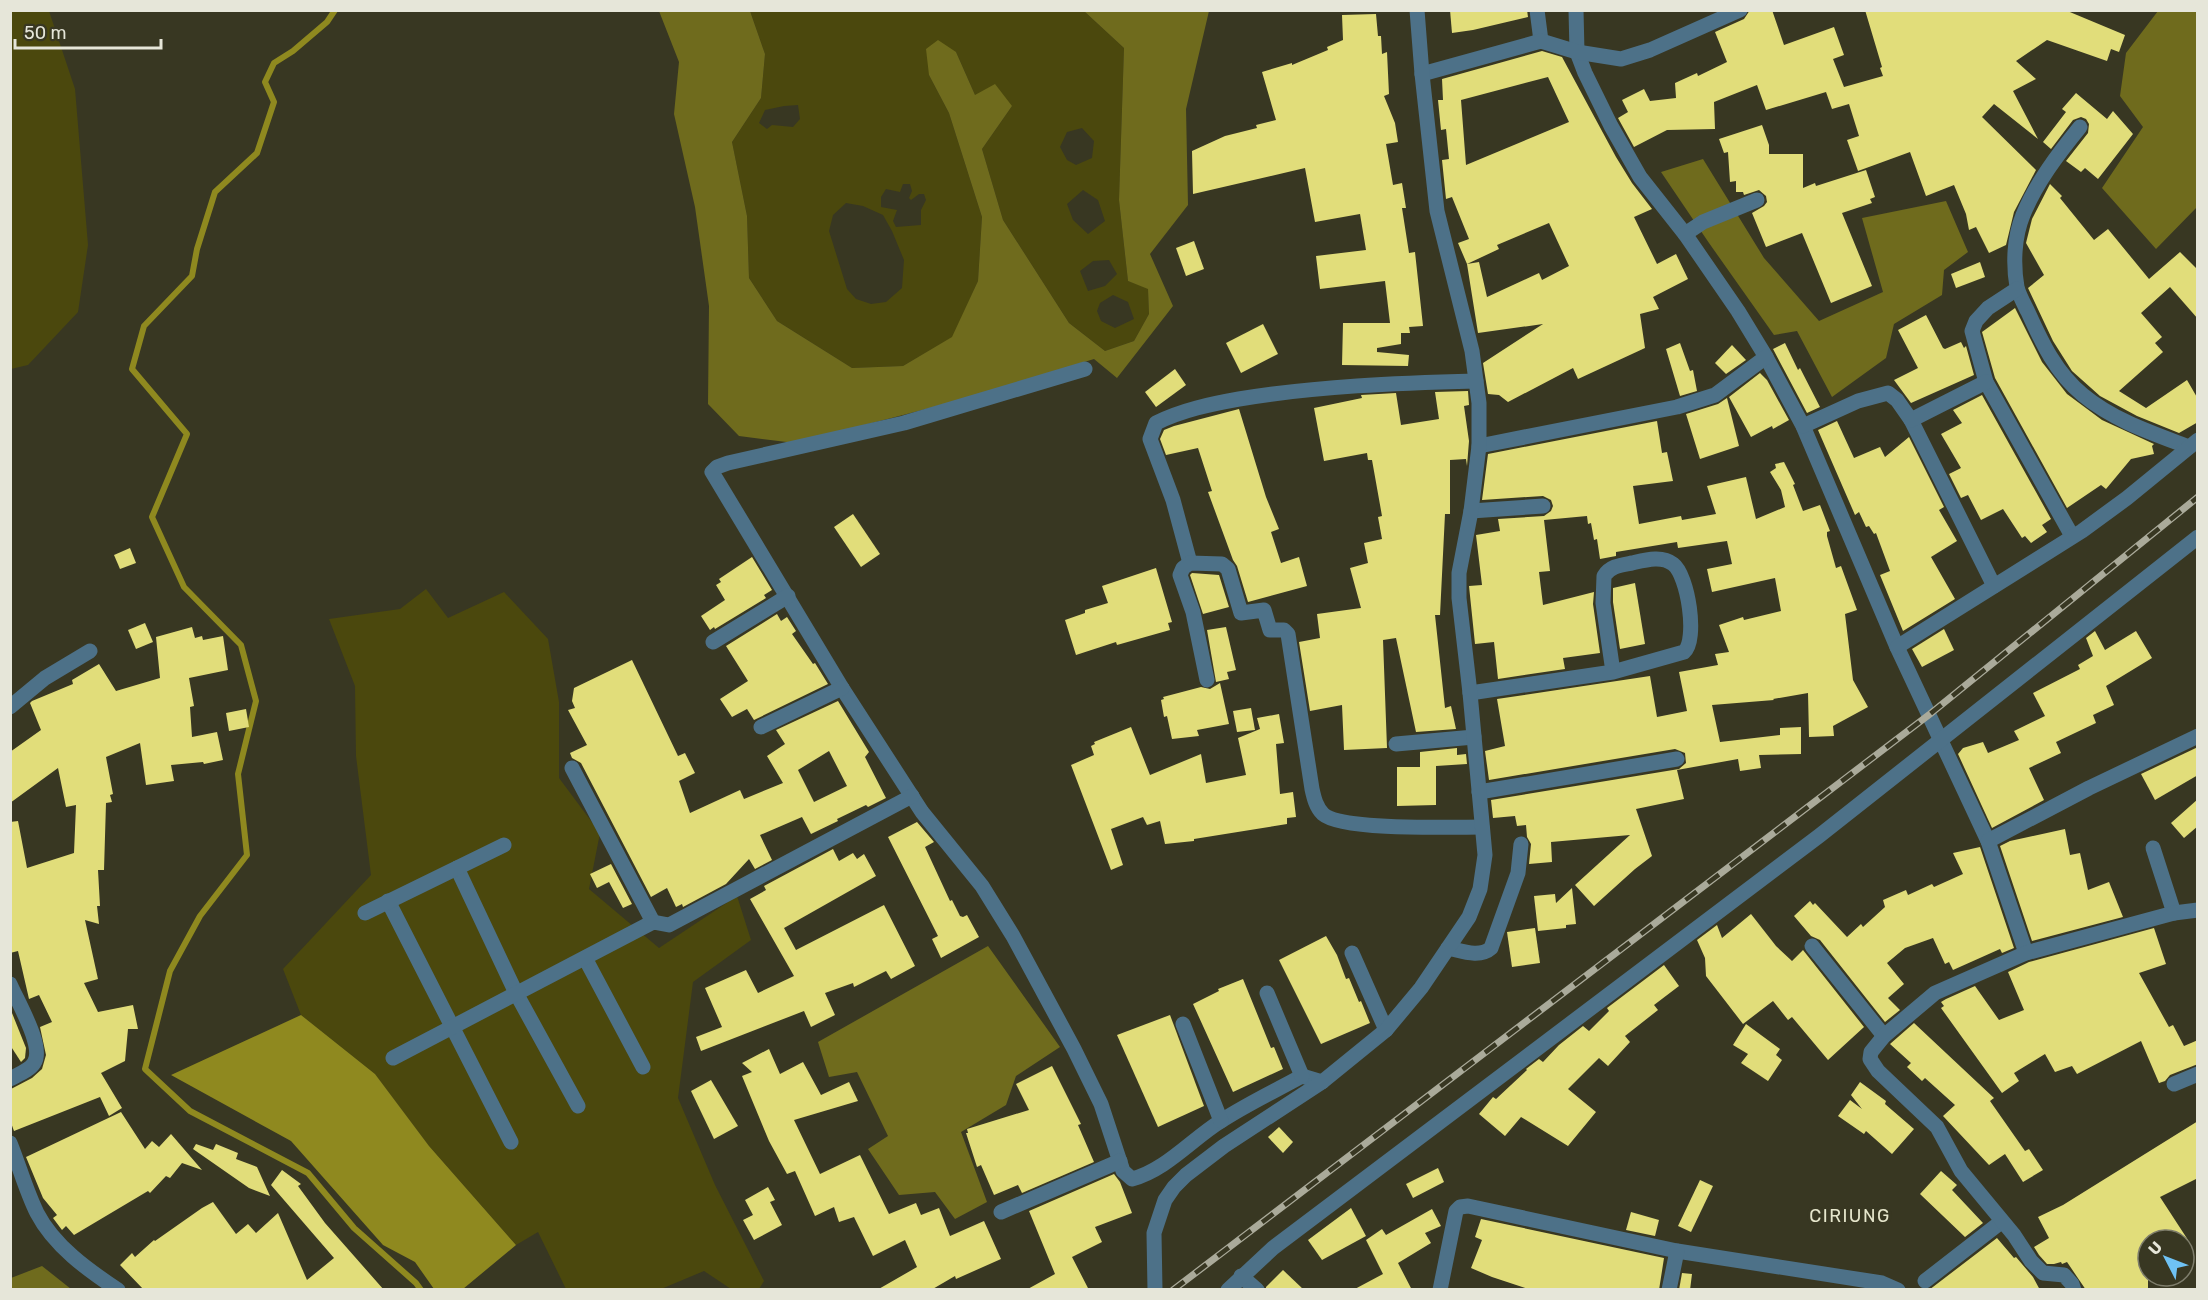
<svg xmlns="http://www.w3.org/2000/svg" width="2208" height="1300" viewBox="0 0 2208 1300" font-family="Rubik,sans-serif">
<rect width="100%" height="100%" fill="#383722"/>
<g fill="#4b480d" fill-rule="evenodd">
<polygon points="11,10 49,11 75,89 88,245 78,312 28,365 11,369"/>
<path d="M750 11H1084L1124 48 1119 200 1128 281 1148 288 1149 314 1134 341 1105 351 1069 323 1003 220 982 149 1012 106 975 95 956 52 929 75 949 113 982 217 978 281 953 337 903 366 852 368 777 321 749 278 747 216 732 142 761 98 765 54ZM798 105 800 119 793 127 772 125 767 129 759 123 765 110 784 106ZM1082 128 1094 141 1092 158 1076 165 1067 160 1060 147 1067 132ZM903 184H910L912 191 909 198 911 200 919 194H924L926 200 921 210V225L896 227 893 221 897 210 881 207V197L886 189 900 192ZM1083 190 1098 200 1105 221 1088 234 1073 220 1067 204ZM846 203 863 206 883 215 892 231 904 260 902 288 886 302 871 304 856 299 847 289 829 231 833 215ZM1109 260 1117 274 1105 286 1088 291 1080 271 1093 261ZM1113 295 1128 302 1134 319 1115 328 1101 321 1097 311 1100 303Z"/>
<polygon points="426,589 448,618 504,592 548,639 559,702 559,778 600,833 589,889 659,948 737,896 751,940 693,982 678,1098 715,1185 764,1281 759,1289 731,1289 704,1271 661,1289 566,1289 538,1232 516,1245 429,1146 375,1074 301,1015 283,969 371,875 356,756 355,686 329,619 400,609"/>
</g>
<g fill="#6f6b1d">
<polygon points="659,11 750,11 765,54 761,98 732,142 747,216 749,278 777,321 852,368 903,366 952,337 978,281 982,217 949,113 929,75 926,49 938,40 956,52 975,95 995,84 1012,106 982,149 1003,220 1069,323 1105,351 1134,341 1149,314 1148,289 1128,281 1119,200 1124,48 1084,11 1209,11 1186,109 1188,205 1150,254 1173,306 1117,378 1094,359 957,401 795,443 739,436 708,404 709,306 695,207 674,114 679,62"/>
<polygon points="2158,11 2197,11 2198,206 2156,249 2102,188 2143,127 2120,96 2126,53"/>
<polygon points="1703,159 1764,258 1819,321 1883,292 1862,218 1946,201 1968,252 1944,270 1942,295 1894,324 1886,358 1832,397 1797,331 1774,335 1709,243 1661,172"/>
<polygon points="988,946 1060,1047 1016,1076 1006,1105 961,1132 987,1202 955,1219 935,1192 899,1195 868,1149 888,1136 857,1072 829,1077 818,1042"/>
<polygon points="42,1266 71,1289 11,1289 11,1278"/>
</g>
<polygon fill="#8f891f" points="301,1015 375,1074 429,1146 516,1245 463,1289 434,1289 415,1262 383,1245 291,1141 171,1075"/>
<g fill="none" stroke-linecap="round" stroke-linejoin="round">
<polyline stroke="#8f891f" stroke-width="6" points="335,10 327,22 293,51 274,63 265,82 274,102 257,153 215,192 197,249 192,276 144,326 132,369 187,434 152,517 184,587 241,645 256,701 238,774 247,855 200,916 170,971 145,1069 190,1111 308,1173 354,1228 416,1283 421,1290"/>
</g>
<g fill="#e1dd7a" fill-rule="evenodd">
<polygon points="1450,10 1527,10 1528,17 1473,30 1452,33"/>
<polygon points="1750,10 1772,10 1784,45 1834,27 1844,55 1833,59 1844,87 1883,76 1880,68 1882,67 1865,10 2065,10 2125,35 2119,52 2111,49 2107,61 2047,40 2016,61 2036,79 2013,91 2038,139 1994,104 1982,117 2036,170 2014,212 2006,245 1989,253 1976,227 1969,230 1966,214 1954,185 1926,196 1910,152 1858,171 1847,140 1859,136 1849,104 1832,109 1826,92 1766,110 1757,85 1714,102 1715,129 1667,130 1634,147 1618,118 1628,112 1622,100 1644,89 1650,101 1676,98 1675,83 1697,73 1698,76 1727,62 1715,32 1744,19"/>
<polygon points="1376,14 1378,36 1381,36 1382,54 1387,52 1389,94 1384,96 1395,123 1398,142 1386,144 1393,185 1402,183 1406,208 1402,208 1409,253 1415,252 1423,326 1409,327 1410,333 1401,333 1401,344 1377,348 1377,352 1409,355 1408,366 1342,365 1343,323 1390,323 1385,281 1320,289 1316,256 1366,250 1360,214 1315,222 1305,168 1193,194 1192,151 1225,136 1257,128 1256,125 1276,120 1262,72 1292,63 1292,65 1328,50 1327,47 1343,40 1342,15"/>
<path d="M1542 51 1562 57 1616 157 1632 183 1652 209 1634 217 1657 264 1676 254 1688 279 1653 297 1659 309 1640 314 1645 348 1578 379 1573 368 1508 402 1499 395 1488 394 1483 363 1543 324 1478 333 1467 264 1479 262 1487 297 1539 273 1542 280 1569 266 1549 223 1497 245 1499 249 1467 264 1458 243 1469 239 1452 197 1446 199 1442 160 1449 159 1446 129 1441 130 1438 100H1443L1442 79ZM1548 77 1569 122 1466 165 1461 100Z"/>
<polygon points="2076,93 2107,119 2113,111 2133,134 2098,179 2085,168 2081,172 2066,161 2088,133 2089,124 2086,119 2081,117 2073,120 2051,149 2043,142 2066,112 2062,109"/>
<polygon points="1762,125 1769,145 1769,154 1803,154 1803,188 1815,183 1816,186 1866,170 1875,197 1870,199 1872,203 1842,213 1872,286 1831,303 1802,233 1766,247 1752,213 1764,206 1767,202 1766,196 1759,190 1744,195 1743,192 1736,192 1736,181 1730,182 1728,152 1724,153 1719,139"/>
<polygon points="2050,184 2062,196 2060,198 2094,240 2108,229 2149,279 2180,252 2198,270 2198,319 2170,287 2141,313 2162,337 2155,343 2163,352 2119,391 2146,408 2187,380 2198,399 2198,422 2179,433 2137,416 2100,396 2072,371 2053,341 2028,288 2044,275 2026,243 2032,219"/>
<polygon points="1194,241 1204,269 1186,276 1176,248"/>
<polygon points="1980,262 1985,277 1956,288 1951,274"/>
<polygon points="2015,308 2042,362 2067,394 2102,420 2154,444 2152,446 2154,454 2131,459 2106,489 2101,485 2067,508 1995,378 1982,332"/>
<polygon points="1926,315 1943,348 1945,349 1961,342 1964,348 1966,346 1974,375 1911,403 1894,380 1918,368 1898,330"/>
<polygon points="1263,324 1278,354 1241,373 1226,343"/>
<polygon points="1680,343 1690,371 1693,370 1697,391 1680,396 1666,349"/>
<polygon points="1785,343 1798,370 1800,368 1820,407 1807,413 1773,349"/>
<polygon points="1732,345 1746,360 1726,374 1715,363"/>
<polygon points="1175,369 1186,385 1156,407 1145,392"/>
<polygon points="1760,373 1767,380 1789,420 1773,429 1772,426 1751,437 1729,397"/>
<polygon points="1468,391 1469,405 1464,406 1469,441 1467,466 1466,459 1450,460 1450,514 1445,514 1440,615 1435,615 1445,708 1451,706 1456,729 1416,732 1396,638 1383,640 1387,748 1344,750 1342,705 1310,711 1299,642 1320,638 1317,614 1361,608 1350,568 1368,563 1364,543 1382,539 1378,517 1382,516 1372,460 1368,460 1367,453 1324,461 1314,408 1362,398 1361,395 1396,393 1401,425 1439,419 1435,392"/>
<polygon points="1982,395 2051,519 2042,525 2047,532 2031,543 2025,536 2022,538 2003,509 1981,520 1968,495 1961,498 1949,474 1961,468 1941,434 1962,423 1953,410"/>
<polygon points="1727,398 1739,446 1700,459 1686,414 1718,404"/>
<polygon points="1239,409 1266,497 1279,529 1271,532 1281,563 1299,557 1307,586 1248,602 1237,566 1233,560 1208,492 1212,491 1198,448 1166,455 1160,439 1164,430 1174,426"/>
<polygon points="1657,421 1662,453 1667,452 1673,481 1633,486 1639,524 1681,516 1682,520 1716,514 1707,486 1746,477 1756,519 1785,507 1781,490 1770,472 1776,468 1775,464 1784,462 1795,484 1793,485 1803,511 1820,505 1830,531 1827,532 1827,536 1836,568 1841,566 1857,610 1845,614 1853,680 1868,707 1833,726 1834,736 1809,737 1808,693 1773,699 1774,700 1712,705 1720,742 1780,735 1780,728 1801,727 1801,754 1759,755 1761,768 1740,771 1738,759 1677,770 1684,799 1636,809 1652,856 1635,869 1594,906 1575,885 1630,835 1551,842 1552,862 1529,864 1531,844 1527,837 1526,825 1517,826 1515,816 1493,818 1491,800 1679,769 1686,763 1685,753 1675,749 1489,780 1485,751 1505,746 1497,699 1650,676 1657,717 1687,711 1679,672 1718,665 1715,654 1729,652 1719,625 1743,617 1744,620 1781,611 1775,578 1712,592 1707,569 1732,564 1727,541 1678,548 1677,542 1616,552 1616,556 1600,559 1597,539 1594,540 1591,523 1588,524 1587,516 1544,520 1550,571 1539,572 1543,605 1594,592 1593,604 1600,653 1563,658 1565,669 1498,679 1494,642 1475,644 1469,586 1482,585 1476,535 1500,531 1498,519 1544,516 1551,511 1553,506 1551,500 1543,496 1482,500 1488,454"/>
<polygon points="1837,421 1854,458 1880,447 1885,457 1909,437 1944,507 1939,510 1957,541 1931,557 1955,599 1903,631 1880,575 1890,571 1876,533 1874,534 1869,526 1866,527 1859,512 1855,515 1818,430"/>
<polygon points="853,514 880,554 861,567 834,527"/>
<polygon points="130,548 136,563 120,569 114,555"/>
<polygon points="752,557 772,590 764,595 766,598 715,629 714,627 710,630 701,616 725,600 716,585 721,582 719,579"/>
<polygon points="1156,568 1172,622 1168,623 1170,630 1117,645 1116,642 1076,655 1065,620 1085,613 1085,610 1108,603 1102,586"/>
<polygon points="1192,573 1219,575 1229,607 1203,614 1190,575"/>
<polygon points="1635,583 1645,644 1620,649 1613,602 1613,588"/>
<polygon points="777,614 781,621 787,617 796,631 792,634 813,664 815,663 828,684 754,720 747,709 732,717 720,699 748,681 726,646"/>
<polygon points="145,623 153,642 136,649 128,630"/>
<polygon points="192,627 195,638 202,636 203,640 223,636 228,670 189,678 194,706 190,707 192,737 217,732 223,760 204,764 203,762 171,765 174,781 146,785 140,743 106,757 113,794 110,795 112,802 106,803 104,870 98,870 100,906 97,906 99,924 85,920 98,979 84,983 98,1012 133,1005 138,1029 128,1029 125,1061 101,1073 122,1108 109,1116 100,1097 14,1131 10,1120 11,1089 32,1078 42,1069 46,1055 40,1027 52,1022 39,995 29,999 18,951 10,953 10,822 18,821 27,868 74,853 76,805 66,807 58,768 10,803 10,752 41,730 30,703 32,701 73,684 72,680 99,664 116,691 160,678 156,637"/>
<polygon points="1226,627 1236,670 1227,672 1229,679 1216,682 1207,630"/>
<polygon points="1944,629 1954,650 1922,667 1912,649"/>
<polygon points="2095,631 2105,650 2136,631 2152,658 2106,686 2114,705 2093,715 2096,723 2056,742 2061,753 2029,768 2044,800 1992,828 1958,754 1963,748 1983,742 1988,753 2019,740 2014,731 2045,716 2033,693 2080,669 2078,665 2093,656 2086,638"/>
<path d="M632 660 678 756 685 753 695 773 679 781 690 813 740 790 744 799 783 783 767 756 785 744 776 730 838 701 869 752 865 757 886 798 868 807 866 805 837 819 838 821 811 834 802 817 760 835 772 860 755 869 749 859 726 884 683 907 682 904 676 907 667 888 651 897 581 763 572 758 570 753 587 745 568 710 575 708 572 701 574 688ZM829 751 847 786 814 802 798 770Z"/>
<polygon points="1220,683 1229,724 1197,730 1199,736 1172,739 1167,716 1164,717 1161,700 1164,699 1163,697 1201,687 1210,689"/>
<polygon points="1251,708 1255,730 1237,732 1233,711"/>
<polygon points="246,709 249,727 229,731 226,713"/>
<polygon points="1279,714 1284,743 1276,744 1280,794 1293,792 1296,817 1287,818 1287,824 1194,839 1194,841 1165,844 1160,821 1147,825 1143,817 1111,829 1123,865 1111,870 1071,765 1094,755 1091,746 1095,744 1094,742 1131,727 1150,775 1201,754 1206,783 1246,775 1238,738 1260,729 1257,718"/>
<polygon points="2198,747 2198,775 2155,800 2141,774"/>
<polygon points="1457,748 1457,755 1466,754 1467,764 1436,766 1436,805 1397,806 1397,767 1420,767 1420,752"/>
<polygon points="2198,799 2198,826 2184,838 2171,823"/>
<polygon points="917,822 934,842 925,847 950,901 952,900 960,916 963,917 967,915 979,937 941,958 932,939 938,936 888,837"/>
<polygon points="2065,829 2070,855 2080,853 2088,890 2109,882 2123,917 2032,941 2000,846 2010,841"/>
<polygon points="1980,847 2014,948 2002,953 2000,949 1953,970 1949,962 1945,964 1933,938 1905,948 1887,963 1904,984 1888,998 1900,1010 1885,1022 1820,940 1811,936 1794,916 1810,901 1813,905 1815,903 1847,937 1861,924 1863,927 1885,907 1883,900 1906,890 1908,895 1932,884 1934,887 1963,874 1953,853"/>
<polygon points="833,849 839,861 853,853 857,859 864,854 876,876 784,928 796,950 884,905 915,966 891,979 886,971 854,987 853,983 825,993 835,1015 811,1027 804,1011 701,1051 696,1037 722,1027 705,988 746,970 758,993 794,976 750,899 766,890 764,886"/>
<polygon points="611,864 632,904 623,908 609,882 597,888 590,874"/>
<polygon points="1572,888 1576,924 1566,925 1566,928 1538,931 1534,896 1555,894 1556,903"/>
<polygon points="1751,914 1776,946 1792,961 1803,950 1864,1027 1828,1060 1792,1017 1788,1020 1773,1001 1743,1024 1706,976 1705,958 1697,940 1717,925 1722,938"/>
<polygon points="1535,928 1540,963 1512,967 1507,932"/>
<polygon points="2154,928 2166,964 2139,973 2169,1027 2173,1025 2184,1046 2198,1040 2198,1064 2170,1075 2165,1081 2159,1083 2141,1041 2077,1074 2072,1066 2055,1072 2045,1054 2014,1073 2019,1081 2002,1093 1941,1008 1944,1006 1941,1002 1946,999 1975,986 1999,1020 2024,1010 2008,972 2029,962"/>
<polygon points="1326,936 1337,955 1346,979 1349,978 1359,1002 1361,1001 1370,1023 1321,1044 1279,960"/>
<polygon points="1664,965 1679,986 1654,1005 1658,1010 1625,1036 1630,1042 1608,1066 1599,1058 1568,1089 1596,1112 1568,1146 1521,1117 1505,1136 1479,1114 1493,1097 1496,1099 1527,1070 1526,1069 1539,1059 1543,1062 1559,1045 1583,1026 1589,1031 1609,1011 1607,1008"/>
<polygon points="1243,979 1271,1048 1274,1047 1283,1069 1233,1092 1193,1004 1219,991 1218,989"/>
<polygon points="10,1008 26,1048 25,1058 21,1062 10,1045"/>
<polygon points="1170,1015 1204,1106 1158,1127 1117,1035"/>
<polygon points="1914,1023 1994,1098 1990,1101 2025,1151 2029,1149 2043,1170 2023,1182 2005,1154 1989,1165 1943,1116 1955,1105 1925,1078 1922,1081 1907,1067 1911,1063 1890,1044"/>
<polygon points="1746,1024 1780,1049 1776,1055 1782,1060 1768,1081 1741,1063 1748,1054 1733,1045"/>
<polygon points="769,1049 780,1074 803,1062 821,1095 849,1082 858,1101 794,1120 820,1174 860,1155 889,1214 916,1203 921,1215 939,1208 950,1236 984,1221 1001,1259 956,1279 955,1276 931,1290 877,1290 917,1267 905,1240 873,1256 854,1217 839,1222 834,1207 815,1216 795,1171 787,1174 769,1141 742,1076 752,1072 742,1063"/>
<polygon points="1052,1066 1081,1124 1078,1125 1094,1162 1022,1193 1018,1185 994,1195 981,1165 977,1167 966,1133 968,1133 967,1129 1029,1110 1016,1084"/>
<polygon points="711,1080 738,1126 714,1139 691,1091"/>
<polygon points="1860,1082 1886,1101 1885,1104 1914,1129 1892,1154 1866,1131 1864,1134 1838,1116 1850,1100 1862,1109 1851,1095"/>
<polygon points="121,1112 145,1149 152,1141 159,1147 171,1134 202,1170 182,1163 170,1178 166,1176 150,1193 148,1191 74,1235 66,1226 62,1230 53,1218 57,1215 43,1198 26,1157"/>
<polygon points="2198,1121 2198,1178 2160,1197 2188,1240 2148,1240 2148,1290 2086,1290 2067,1262 2062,1264 2061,1262 2054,1264 2047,1264 2039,1255 2034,1247 2049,1238 2038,1217 2063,1205"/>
<polygon points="1279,1127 1293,1142 1283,1153 1268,1137"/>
<polygon points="196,1144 213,1150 216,1144 238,1153 236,1159 257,1167 270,1196 249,1188 193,1149"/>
<polygon points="1438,1168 1444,1182 1413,1198 1406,1184"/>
<polygon points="282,1170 301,1184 298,1186 325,1223 384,1290 144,1290 120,1265 132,1253 135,1257 154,1240 155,1241 202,1208 213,1202 236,1234 248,1224 256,1233 278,1213 307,1280 334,1258 271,1185"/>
<polygon points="1941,1171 1957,1185 1952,1190 1983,1223 1965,1237 1920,1194"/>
<polygon points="1114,1174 1120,1182 1132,1213 1095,1227 1102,1242 1072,1257 1089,1290 1026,1290 1055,1274 1029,1211"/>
<polygon points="1700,1180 1713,1186 1691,1232 1678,1226"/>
<polygon points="768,1187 775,1200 770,1202 782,1225 754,1240 743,1220 753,1215 745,1200"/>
<polygon points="1351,1208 1366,1236 1322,1260 1308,1240"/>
<polygon points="1432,1209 1441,1226 1425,1233 1431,1243 1398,1263 1412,1290 1353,1290 1383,1274 1366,1240 1382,1229 1386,1235"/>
<polygon points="1631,1212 1659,1220 1655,1236 1626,1230"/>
<polygon points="1481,1219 1664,1258 1659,1290 1531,1290 1492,1277 1471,1268 1482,1240 1475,1237"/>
<polygon points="1997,1238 2014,1258 2016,1257 2033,1277 2040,1290 1929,1290"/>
<polygon points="1283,1270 1304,1290 1266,1290 1266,1287"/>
<polygon points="1682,1273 1692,1274 1690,1290 1679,1290"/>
</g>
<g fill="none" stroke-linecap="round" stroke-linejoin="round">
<g stroke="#4d7188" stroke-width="15">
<polyline points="1537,10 1541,41"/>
<polyline points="1576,10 1577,52 1585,73 1611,126 1640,177 1685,234 1738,311 1766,357 1803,426 1897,647 1988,841 2026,953"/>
<polyline points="1422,74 1541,41 1577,52 1621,59 1650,50 1740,10"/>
<path d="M2080 127C2058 154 2036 183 2023 215 2014 237 2013 264 2017 287 2019 295 2024 304 2028 312 2042 343 2056 373 2083 395 2113 420 2152 433 2189 447"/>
<polyline points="1685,234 1703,222 1757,200"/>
<polyline points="2017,289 1988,308 1976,321 1972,331 1986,382 2072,536"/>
<path d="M1085 369 904 423 728 463 717 467 712 472 842 688 922 812 982 886 1013 936 1074 1049 1101 1104 1123 1171 1132 1179C1166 1170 1192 1139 1221 1121 1247 1104 1275 1091 1302 1076L1322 1082"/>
<polyline points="1911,420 1994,586"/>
<polyline points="1803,426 1858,401 1888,393 1897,400 1911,420 1986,382"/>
<polyline points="1479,446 1677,407 1715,395 1766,357"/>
<polyline points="1471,511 1543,506"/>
<path d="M1190 563 1173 500 1150 439 1156 423C1182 410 1211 404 1239 399 1317 386 1397 383 1476 381"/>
<polyline points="713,642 788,596"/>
<polyline points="1897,647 2082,531 2127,498 2198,440"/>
<path d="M1207 680 1193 612 1180 575 1183 568 1190 563 1222 564 1228 569 1241 613 1264 610 1270 630H1284L1288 634 1312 789C1314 798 1316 807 1323 814 1342 831 1453 827 1482 827"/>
<path d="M1470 693 1613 672 1684 652C1698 640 1688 575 1673 564 1662 555 1645 560 1632 563 1621 565 1610 566 1604 576L1603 603 1613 672"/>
<polyline points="10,707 45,678 90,651"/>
<polyline points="761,727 842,688"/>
<polyline points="1396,744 1474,737"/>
<polyline points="572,768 653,922"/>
<polyline points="1479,792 1677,759"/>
<polyline points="1988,841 2089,788 2198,736"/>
<polyline points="2153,848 2174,913"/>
<polyline points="457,868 516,993 578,1106"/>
<polyline points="388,901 511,1142"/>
<polyline points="365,913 504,845"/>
<polyline points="1812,946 1884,1036"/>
<path d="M1448 948C1462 951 1480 958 1491 948L1518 873 1521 844"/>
<polyline points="1352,953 1386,1030"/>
<polyline points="585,958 643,1067"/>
<path d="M10 984C17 1001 45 1047 34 1063 30 1070 17 1075 10 1079"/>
<polyline points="1267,993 1302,1076"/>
<polyline points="1183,1024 1221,1121"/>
<polyline points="393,1058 653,922 669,925 912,796"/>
<polyline points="2174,1084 2198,1074"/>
<path d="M10 1143C19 1165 26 1191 37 1213 54 1246 88 1270 118 1290"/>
<polyline points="1001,1212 1120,1161"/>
<polyline points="1241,1276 1257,1290"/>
<polyline points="1925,1281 2001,1222"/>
<polyline points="1155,1290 1154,1233 1165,1200 1174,1187 1186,1175 1224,1146 1322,1082 1386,1030 1421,988 1469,917 1480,889 1485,855 1470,693 1459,598 1459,573 1471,511 1479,446 1479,403 1472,351 1437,211 1422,74 1417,10"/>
<polyline points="1228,1290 1273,1248 1819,836 2198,537"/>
<polyline points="1440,1290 1456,1211 1460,1207 1468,1206 1677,1251 1882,1283 1898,1290"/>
<polyline points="1669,1290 1677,1251"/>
<polyline points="2074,1290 2072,1284 2064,1275 2043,1273 2031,1261 2014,1235 1961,1171 1937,1127 1878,1071 1870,1059 1871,1052 1884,1036 1935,993 2026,953 2174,913 2198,910"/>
</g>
<defs>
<polyline id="rail" points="1173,1290 1930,714 2198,497"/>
</defs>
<use href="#rail" stroke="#aaaa9a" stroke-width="7"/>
<use href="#rail" stroke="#383722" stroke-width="4.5" stroke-dasharray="14" stroke-linecap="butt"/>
</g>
<g text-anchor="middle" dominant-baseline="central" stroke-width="6" stroke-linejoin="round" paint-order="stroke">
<g font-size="18" letter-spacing="1.5" fill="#e6e6cc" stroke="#383722">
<text x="1850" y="1216">CIRIUNG</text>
</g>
</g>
<rect width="2208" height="1300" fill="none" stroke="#e6e6d9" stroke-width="24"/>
<g transform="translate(2166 1258) rotate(312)"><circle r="28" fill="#383722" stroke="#7e7d6b" stroke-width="1.5"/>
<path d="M0-4.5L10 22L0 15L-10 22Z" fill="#6fc2f4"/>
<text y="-9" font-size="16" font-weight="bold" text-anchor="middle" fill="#e6e6d9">U</text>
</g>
<path d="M15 39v9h146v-9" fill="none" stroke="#e6e6d9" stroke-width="3"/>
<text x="24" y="39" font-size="18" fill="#e6e6d9" stroke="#383722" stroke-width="4.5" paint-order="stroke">50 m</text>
</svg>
